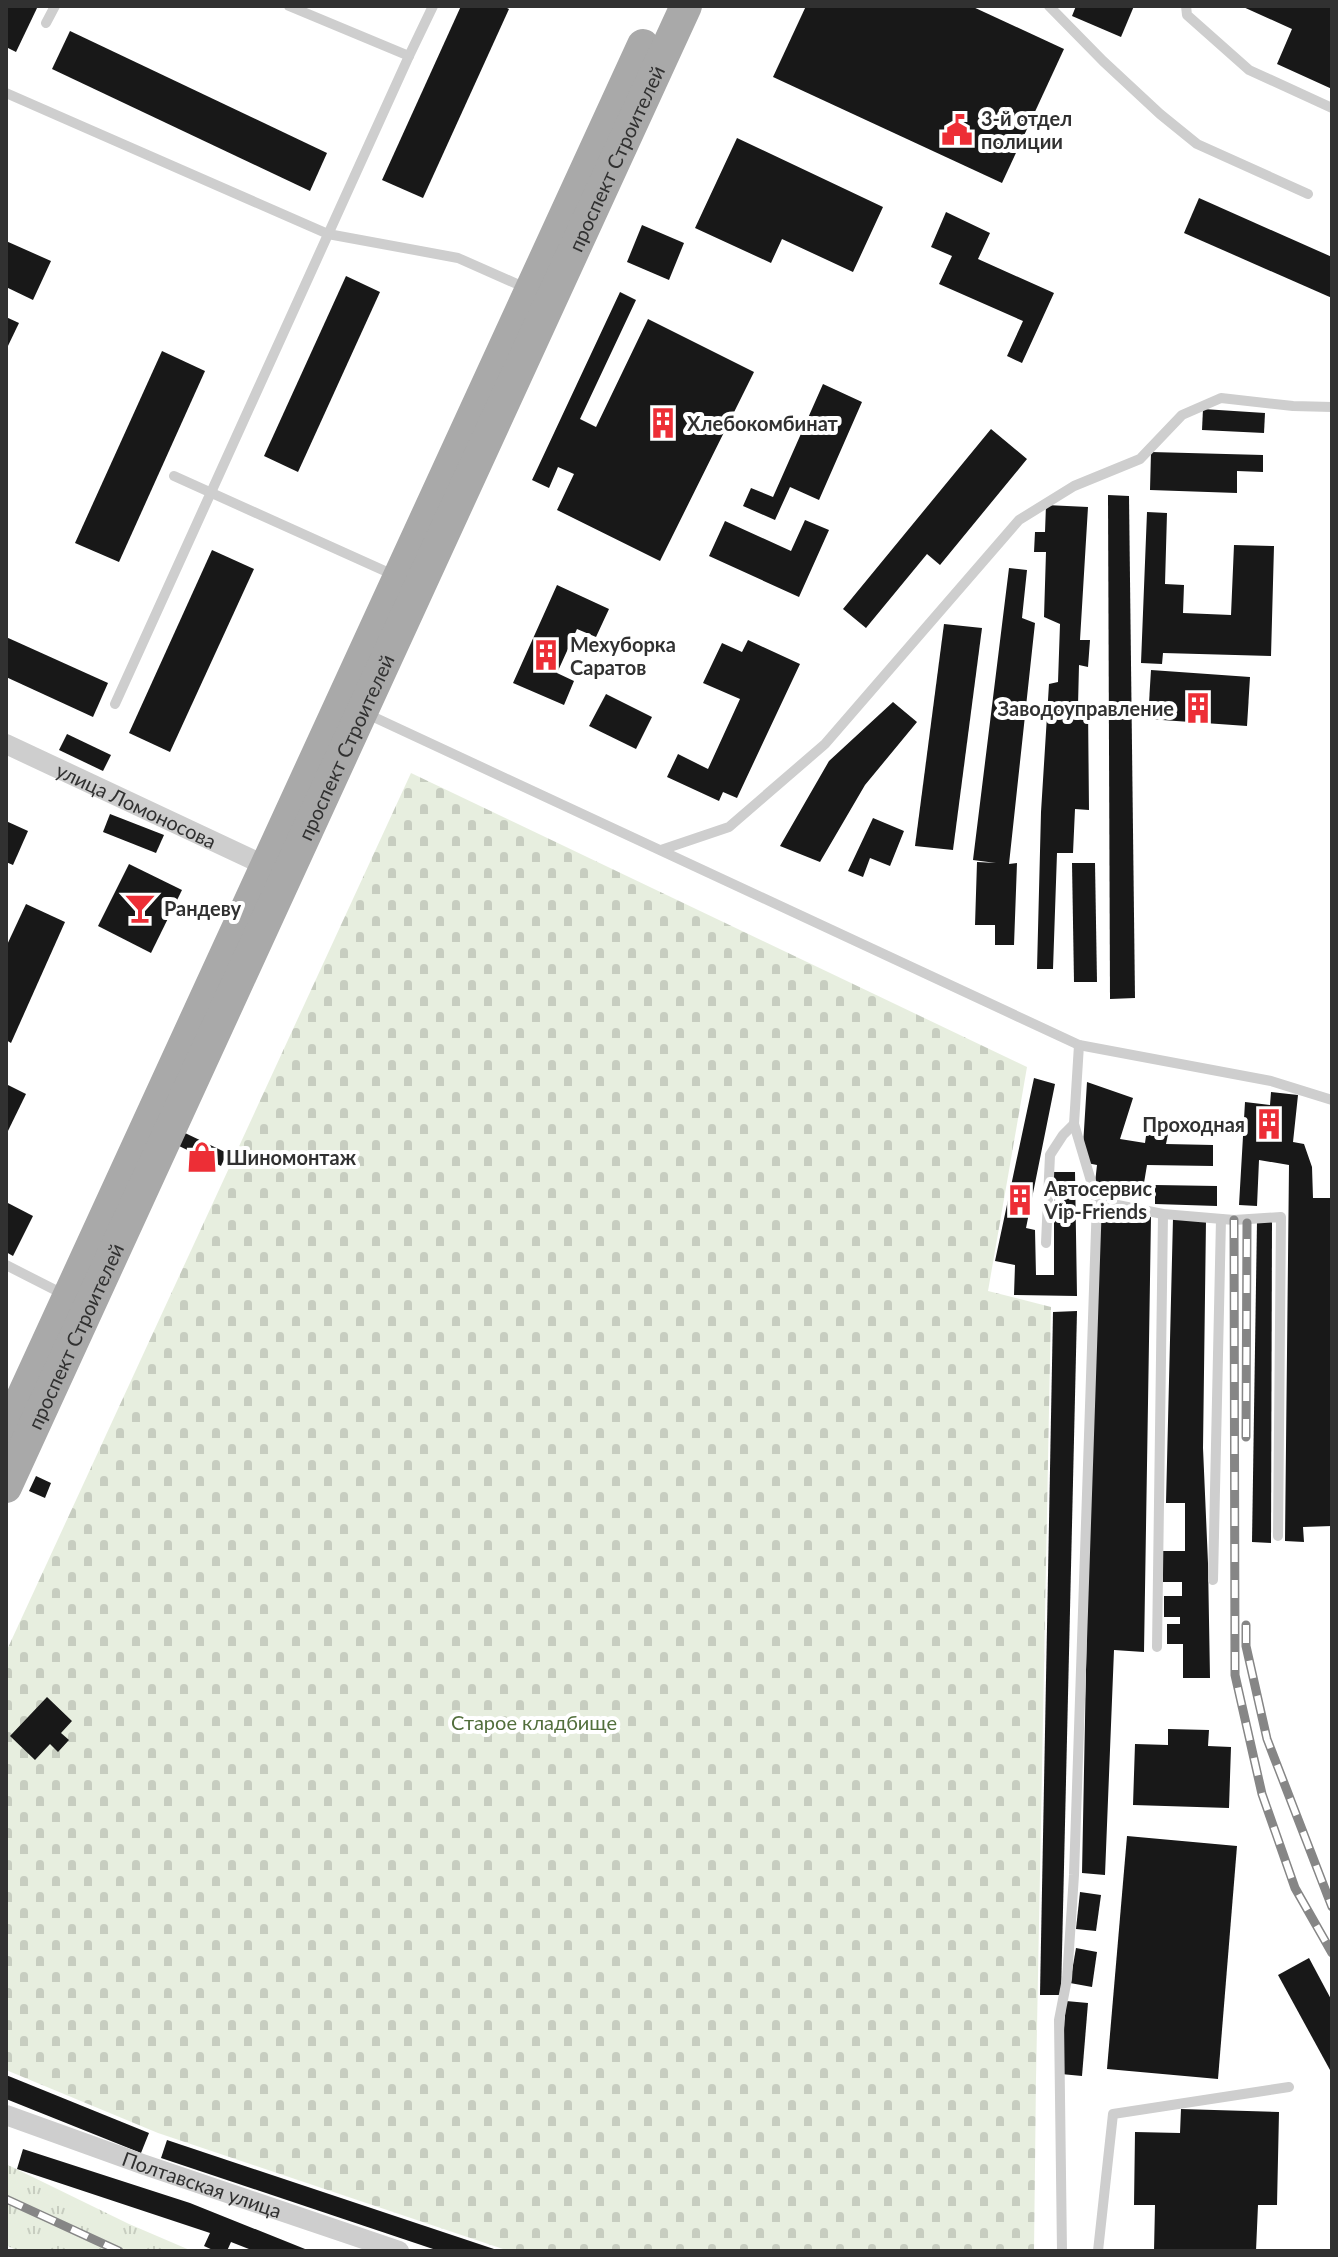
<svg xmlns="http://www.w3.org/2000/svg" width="1338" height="2257" viewBox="0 0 1338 2257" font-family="Lato,sans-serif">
<defs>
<pattern id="grass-tufts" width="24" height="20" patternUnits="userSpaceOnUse" patternTransform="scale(2)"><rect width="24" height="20" fill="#e7eedf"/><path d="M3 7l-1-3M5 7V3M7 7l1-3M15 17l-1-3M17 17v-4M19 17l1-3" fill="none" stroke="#c7cdc0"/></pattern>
<pattern id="cemetery-stones" width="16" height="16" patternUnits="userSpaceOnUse" patternTransform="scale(2)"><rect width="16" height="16" fill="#e7eedf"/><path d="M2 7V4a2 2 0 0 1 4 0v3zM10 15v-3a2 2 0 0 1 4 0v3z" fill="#c7cdc0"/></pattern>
</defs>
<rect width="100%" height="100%" fill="#fff"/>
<polygon fill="url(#grass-tufts)" points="6,2164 129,2224 192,2251 18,2251 6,2245"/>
<polygon fill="url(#cemetery-stones)" points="411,773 1027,1067 988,1291 1051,1307 1036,2079 1034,2251 509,2251 158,2133 6,2070 6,1652"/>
<g fill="#181818">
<polygon points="6,6 38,6 16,52 6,47"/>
<polygon points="461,6 503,6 509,9 423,198 382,180"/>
<polygon points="806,6 971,6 1064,49 1002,183 773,77"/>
<polygon points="1076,6 1134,6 1121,37 1072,16"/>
<polygon points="1241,6 1332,6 1332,89 1277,64 1292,29"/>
<polygon points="70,31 327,153 310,191 52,69"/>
<polygon points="737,138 883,207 853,272 782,239 771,263 695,228"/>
<polygon points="1199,198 1332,257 1332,298 1184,233"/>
<polygon points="946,212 990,233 978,259 1054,293 1022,363 1007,356 1023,321 939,284 952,256 931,247"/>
<polygon points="642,225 684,243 669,280 627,262"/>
<polygon points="6,241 51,261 33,300 6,287"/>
<polygon points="346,276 380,292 298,472 264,456"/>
<polygon points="620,292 636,300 580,419 596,427 648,319 754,372 660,561 557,510 574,474 558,467 549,488 532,480"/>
<polygon points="6,317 19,323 6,350"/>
<polygon points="162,351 205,371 119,562 75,543"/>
<polygon points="823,384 862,402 819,500 790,487 775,520 743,506 751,488 773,497"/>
<polygon points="1203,409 1265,413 1264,433 1202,430"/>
<polygon points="991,429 1027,459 940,565 927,554 866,628 843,609"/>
<polygon points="1151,452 1263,455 1263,472 1237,471 1237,493 1150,490"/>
<polygon points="1108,495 1129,496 1135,998 1110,999"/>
<polygon points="1046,505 1088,507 1080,640 1090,640 1088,667 1079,665 1078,706 1088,705 1089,810 1075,809 1073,853 1057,853 1053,969 1037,969 1041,812 1049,684 1058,682 1060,624 1044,617 1046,552 1034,552 1035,532 1045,532"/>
<polygon points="1147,512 1167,513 1165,584 1184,585 1183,613 1231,615 1234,545 1274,546 1271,656 1163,653 1162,664 1141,663"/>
<polygon points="805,520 829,530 799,597 709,556 725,521 791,551"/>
<polygon points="212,550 254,569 170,752 129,733"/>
<polygon points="1009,568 1027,570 1022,618 1035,623 1009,864 1017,863 1014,945 995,945 995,925 975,925 977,862 996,863 973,860"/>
<polygon points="557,585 609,609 596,637 577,629 557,673 574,681 564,705 513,683"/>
<polygon points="944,624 982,628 953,850 915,846"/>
<polygon points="6,637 108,683 93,717 6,677"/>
<polygon points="748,640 800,664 737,798 723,792 719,801 667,777 678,754 708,769 740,699 703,683 722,643 742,652"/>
<polygon points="1151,670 1250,677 1247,726 1148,719"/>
<polygon points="606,694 652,717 636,749 589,726"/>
<polygon points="893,702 917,722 865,785 820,862 780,846 829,761"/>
<polygon points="67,734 111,755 103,771 59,750"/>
<polygon points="110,814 164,835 156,853 103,832"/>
<polygon points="873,818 904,831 890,866 870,858 863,877 848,871"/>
<polygon points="6,821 28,831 13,865 6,862"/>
<polygon points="1072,863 1095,863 1097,982 1074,982"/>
<polygon points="129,864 182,890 151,953 98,926"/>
<polygon points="26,904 65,922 11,1043 6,1040 6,947"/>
<polygon points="1034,1078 1055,1084 1026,1228 1035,1230 1036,1275 1054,1275 1054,1172 1075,1172 1077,1296 1014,1295 1015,1265 995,1261"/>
<polygon points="1087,1082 1133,1098 1120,1139 1145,1143 1147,1129 1169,1129 1166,1144 1213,1145 1213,1166 1147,1165 1143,1189 1095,1183 1097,1165 1082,1162"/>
<polygon points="6,1084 26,1094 6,1135"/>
<polygon points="1271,1092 1298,1095 1293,1142 1304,1144 1312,1167 1313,1198 1332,1198 1332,1526 1303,1527 1304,1542 1285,1541 1289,1165 1259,1160 1257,1206 1239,1205 1245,1102 1270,1105"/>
<polygon points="185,1133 227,1153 221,1166 179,1146"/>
<polygon points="1155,1185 1217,1186 1217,1206 1155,1204"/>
<polygon points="6,1202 33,1216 13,1256 6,1252"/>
<polygon points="1095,1214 1151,1217 1144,1652 1114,1650 1105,1875 1082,1873"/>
<polygon points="1173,1218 1206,1220 1203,1448 1208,1563 1210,1678 1183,1678 1183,1644 1167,1644 1167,1624 1180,1624 1180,1617 1164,1617 1164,1596 1182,1596 1182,1582 1163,1582 1163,1551 1185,1551 1185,1503 1166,1503"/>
<polygon points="1257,1220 1272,1221 1271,1543 1252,1542"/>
<polygon points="1077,1311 1061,1995 1040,1995 1053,1312"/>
<polygon points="36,1476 51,1483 45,1498 29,1491"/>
<polygon points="47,1697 72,1721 61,1733 69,1740 58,1752 50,1744 35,1760 10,1736"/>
<polygon points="1168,1729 1209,1730 1208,1746 1231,1747 1229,1808 1133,1805 1135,1744 1168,1745"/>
<polygon points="1127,1836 1237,1846 1218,2079 1107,2069"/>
<polygon points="1080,1892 1101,1895 1096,1931 1076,1929"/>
<polygon points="1076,1948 1097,1952 1092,1987 1070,1983"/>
<polygon points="1309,1958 1332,2001 1332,2069 1330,2070 1278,1975"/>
<polygon points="1066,2001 1088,2003 1082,2076 1061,2074"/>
<polygon points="6,2075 149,2133 141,2153 6,2099"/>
<polygon points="1181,2109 1279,2112 1277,2205 1258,2205 1256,2251 1154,2251 1155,2205 1134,2205 1135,2132 1180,2133"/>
<polygon points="167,2140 497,2250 497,2251 439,2251 161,2158"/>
<polygon points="23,2149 190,2203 310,2251 254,2251 231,2242 227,2251 215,2251 204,2246 210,2233 17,2169"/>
</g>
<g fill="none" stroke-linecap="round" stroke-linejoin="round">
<g stroke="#cecece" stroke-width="10">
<polyline points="289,6 409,56"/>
<polyline points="1049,6 1103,61 1160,114 1197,144 1308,194"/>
<polyline points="1186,6 1187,15 1249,70 1332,108"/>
<polyline points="46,23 55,6"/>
<polyline points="6,93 328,234 458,258 526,288"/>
<polyline points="174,476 396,576"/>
<polyline points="115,704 409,56 433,6"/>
<polyline points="365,713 1079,1045 1271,1081 1332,1100"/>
<polyline points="661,850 729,827 825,744 1019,520 1074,486 1140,459 1182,415 1221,398 1293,406 1332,407"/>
<polyline points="1097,1201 1163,1214 1234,1220 1281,1217 1278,1536"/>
<polyline points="1046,1243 1050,1155 1063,1135 1074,1124"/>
<polyline points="6,1265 65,1295"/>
<polyline points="1213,1580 1221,1219"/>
<polyline points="1157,1647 1163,1214"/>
<polyline points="1062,2251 1059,2020 1067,1979 1074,1875 1097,1201 1074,1124 1079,1045"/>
<polyline points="1098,2251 1113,2114 1289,2087"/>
</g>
<g stroke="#cecece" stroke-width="20">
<path id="s1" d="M6 744 266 866"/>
<path id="s2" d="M6 2115 142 2164 399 2251"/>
</g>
<g stroke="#a9a9a9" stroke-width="32">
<polyline points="6,1432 643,45"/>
<path id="s3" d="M6 1487 686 6"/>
</g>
<defs>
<g id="rail">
<polyline points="1234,1220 1235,1675 1262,1794 1295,1888 1332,1953"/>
<polyline points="1246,1437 1247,1223"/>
<polyline points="1246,1625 1246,1646 1267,1739 1332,1907"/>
<polyline points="6,2199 119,2251"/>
</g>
</defs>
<use href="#rail" stroke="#868686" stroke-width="9"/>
<use href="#rail" stroke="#fff" stroke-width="6" stroke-dasharray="18" stroke-linecap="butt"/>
</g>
<defs>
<symbol id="civic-bare" viewBox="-9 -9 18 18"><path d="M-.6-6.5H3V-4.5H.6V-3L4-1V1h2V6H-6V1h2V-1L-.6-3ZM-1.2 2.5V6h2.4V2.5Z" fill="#ed2e36" stroke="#fff" stroke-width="2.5" paint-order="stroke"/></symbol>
<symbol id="building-bare" viewBox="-9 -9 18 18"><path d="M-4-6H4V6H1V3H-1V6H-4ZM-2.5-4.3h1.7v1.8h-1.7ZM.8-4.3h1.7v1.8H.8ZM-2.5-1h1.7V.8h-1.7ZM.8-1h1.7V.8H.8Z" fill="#ed2e36" stroke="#fff" stroke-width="2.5" paint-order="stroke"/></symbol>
<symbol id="bar-bare" viewBox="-9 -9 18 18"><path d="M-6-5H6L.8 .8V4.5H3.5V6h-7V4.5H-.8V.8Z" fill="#ed2e36" stroke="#fff" stroke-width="2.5" paint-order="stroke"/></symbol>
<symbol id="shop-bare" viewBox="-9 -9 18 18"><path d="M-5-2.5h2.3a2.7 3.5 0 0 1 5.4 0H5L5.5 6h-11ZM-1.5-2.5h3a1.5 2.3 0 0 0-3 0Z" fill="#ed2e36" stroke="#fff" stroke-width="2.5" paint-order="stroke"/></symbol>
</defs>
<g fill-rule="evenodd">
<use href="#civic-bare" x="935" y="108" width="44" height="44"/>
<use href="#building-bare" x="641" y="401" width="44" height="44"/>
<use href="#building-bare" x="524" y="633" width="44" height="44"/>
<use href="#building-bare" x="1176" y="686" width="44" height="44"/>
<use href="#bar-bare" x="118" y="886" width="44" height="44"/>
<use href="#building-bare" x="1247" y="1102" width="44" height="44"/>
<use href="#shop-bare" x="180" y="1135" width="44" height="44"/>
<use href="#building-bare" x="998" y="1178" width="44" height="44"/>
</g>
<g text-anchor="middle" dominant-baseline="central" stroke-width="8" stroke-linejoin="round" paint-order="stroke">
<g font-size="20" font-weight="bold" fill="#313131" stroke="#fff" text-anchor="start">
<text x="981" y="118">3-й отдел<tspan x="981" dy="23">полиции</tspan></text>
<text x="687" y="423">Хлебокомбинат</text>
<text x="570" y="644">Мехуборка<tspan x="570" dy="23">Саратов</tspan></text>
<text x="1174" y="708" text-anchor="end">Заводоуправление</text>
<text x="164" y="908">Рандеву</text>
<text x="1245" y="1124" text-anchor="end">Проходная</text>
<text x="226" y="1157">Шиномонтаж</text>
<text x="1044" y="1188">Автосервис<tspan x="1044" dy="23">Vip-Friends</tspan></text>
</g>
<g font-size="20" fill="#313131" stroke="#fff">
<text stroke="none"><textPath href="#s3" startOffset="1462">проспект Строителей</textPath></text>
<text stroke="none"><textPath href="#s3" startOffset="814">проспект Строителей</textPath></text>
<text stroke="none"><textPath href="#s1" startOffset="144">улица Ломоносова</textPath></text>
<text stroke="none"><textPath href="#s3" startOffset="166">проспект Строителей</textPath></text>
<text stroke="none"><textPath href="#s2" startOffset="208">Полтавская улица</textPath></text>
</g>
<g font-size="20" fill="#526f3c" stroke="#fff">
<text x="534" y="1722">Старое кладбище</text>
</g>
</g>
<rect width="1338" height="2257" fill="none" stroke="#313131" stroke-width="16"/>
</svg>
